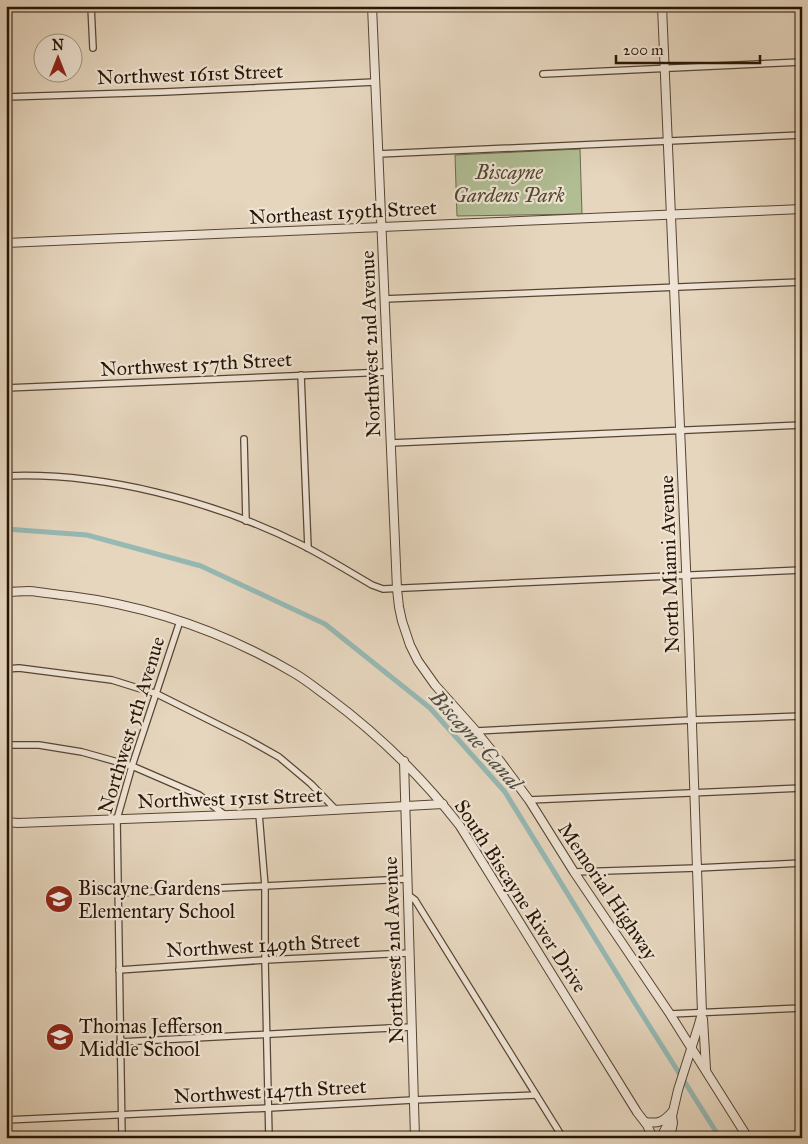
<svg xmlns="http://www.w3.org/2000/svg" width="808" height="1144" viewBox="0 0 808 1144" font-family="'IM FELL Great Primer',serif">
<rect width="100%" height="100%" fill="#e6d6be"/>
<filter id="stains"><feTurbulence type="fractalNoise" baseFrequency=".004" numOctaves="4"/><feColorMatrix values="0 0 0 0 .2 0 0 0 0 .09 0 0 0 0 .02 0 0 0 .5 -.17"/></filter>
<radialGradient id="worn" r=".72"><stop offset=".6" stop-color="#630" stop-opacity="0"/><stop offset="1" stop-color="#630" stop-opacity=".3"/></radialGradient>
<polygon fill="#b1be94" stroke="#6c6a4c" points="580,149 582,214 457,216 455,155"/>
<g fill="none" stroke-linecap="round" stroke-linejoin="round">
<polyline stroke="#96b9b4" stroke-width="5" points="6,529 87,535 201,566 325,624 430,708 505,792 633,1000 720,1138"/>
<defs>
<g id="minor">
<polyline points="91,6 93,48"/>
<polyline points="372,7 399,6"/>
<polyline points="543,74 802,62"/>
<polyline points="6,97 164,92 375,82"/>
<polyline points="378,154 802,135"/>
<polyline points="384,299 802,282"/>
<polyline points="301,375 308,548"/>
<polyline points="6,388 387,372"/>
<polyline points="244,439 246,521"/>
<polyline points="391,443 802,425"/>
<path d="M6 476C102 472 214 501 300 544 324 556 348 571 372 585L383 589 802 570"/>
<polyline points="6,669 19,668 112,680 157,694 247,739 279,757 311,784 336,810"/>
<polyline points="476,731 692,720 802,716"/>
<polyline points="6,745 39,745 82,752 132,766 199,795 225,815"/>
<polyline points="529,800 802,788"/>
<polyline points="259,814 265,886 265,960 269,1138"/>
<polyline points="574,872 697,868 802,863"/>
<polyline points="118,893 407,879"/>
<polyline points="408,897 411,897 415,900 563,1138"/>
<polyline points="119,970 265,960 409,953"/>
<polyline points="670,1014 802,1008"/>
<polyline points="120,1042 328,1031 412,1027"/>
<polyline points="6,1120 269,1108 413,1100 536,1095"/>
<polyline points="122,1138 117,819 132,766 180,621"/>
<polyline points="765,1138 802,1136"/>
</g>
<g id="tertiary">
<polyline points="372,6 397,589 399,607 402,621 410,645 418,661 435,685 476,731 500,761 529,800 574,872 670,1014 748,1138"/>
<polyline points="662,6 689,638 702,1013 699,1024 678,1090 672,1116 673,1123 670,1138"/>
<polyline points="6,243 802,209"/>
<path d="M6 592C14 592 21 591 29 591 43 592 57 595 70 596 149 606 226 633 294 673 306 680 317 689 328 697 378 734 422 777 460 826L637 1112 647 1125 653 1138"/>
<polyline points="404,761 415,1138"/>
<polyline points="6,822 18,823 259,814 443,804"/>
<polyline points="703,1019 706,1069"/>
<path d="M645 1122C659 1124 663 1122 673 1111"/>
<polyline points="662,1135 670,1120"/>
</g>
</defs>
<use href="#minor" stroke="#574532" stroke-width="8"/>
<use href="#tertiary" stroke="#574532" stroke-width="10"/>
<use href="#minor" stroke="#efe4d5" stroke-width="5.5"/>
<use href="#tertiary" stroke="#efe4d5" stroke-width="8"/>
</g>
<defs>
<symbol id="school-disc" viewBox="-11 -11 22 22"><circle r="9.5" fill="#8f2418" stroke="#efe4d5"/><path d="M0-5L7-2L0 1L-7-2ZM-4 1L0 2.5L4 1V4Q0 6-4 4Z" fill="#fff"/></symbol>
</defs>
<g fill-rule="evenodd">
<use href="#school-disc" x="43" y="883" width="32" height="32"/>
<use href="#school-disc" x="44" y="1021" width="32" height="32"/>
</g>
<g text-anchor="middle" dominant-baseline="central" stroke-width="4.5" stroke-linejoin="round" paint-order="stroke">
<g font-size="20" fill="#271504" stroke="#efe4d5">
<text transform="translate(190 74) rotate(-2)">Northwest 161st Street</text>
<text transform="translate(343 212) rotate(-3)">Northeast 159th Street</text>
<text transform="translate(370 344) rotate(-92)">Northwest 2nd Avenue</text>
<text transform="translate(196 364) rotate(-3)">Northwest 157th Street</text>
<text transform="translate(669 564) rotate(-92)">North Miami Avenue</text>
<text transform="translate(131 725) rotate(-73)">Northwest 5th Avenue</text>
<text transform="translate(230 798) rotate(-2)">Northwest 151st Street</text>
<text transform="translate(608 891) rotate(56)">Memorial Highway</text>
<text transform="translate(521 896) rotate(57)">South Biscayne River Drive</text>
<text transform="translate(263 945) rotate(-3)">Northwest 149th Street</text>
<text transform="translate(393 950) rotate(-92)">Northwest 2nd Avenue</text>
<text transform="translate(270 1091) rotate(-3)">Northwest 147th Street</text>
</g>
<g font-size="20" font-style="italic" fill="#50482f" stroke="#efe4d5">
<text x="509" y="172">Biscayne<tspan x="509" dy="23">Gardens Park</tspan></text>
</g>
<g font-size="20" fill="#271504" stroke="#efe4d5" text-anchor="start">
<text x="78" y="888">Biscayne Gardens<tspan x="78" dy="23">Elementary School</tspan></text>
<text x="79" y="1026">Thomas Jefferson<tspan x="79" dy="23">Middle School</tspan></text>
</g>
<g font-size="21" font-style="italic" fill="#4e4e42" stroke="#efe4d5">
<text transform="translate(476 740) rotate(48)">Biscayne Canal</text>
</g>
</g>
<rect width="808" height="1144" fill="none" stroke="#e6d6be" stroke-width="25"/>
<rect x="8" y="8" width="793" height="1129" fill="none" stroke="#271504" stroke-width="2.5"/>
<rect x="12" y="12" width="783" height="1119" fill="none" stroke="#271504"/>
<g transform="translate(58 58)"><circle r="24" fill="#efe4d5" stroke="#9f9181"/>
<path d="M0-4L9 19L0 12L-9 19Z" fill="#8f2418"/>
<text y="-8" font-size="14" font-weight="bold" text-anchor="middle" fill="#271504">N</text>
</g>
<path d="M616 55v8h144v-8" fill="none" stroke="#271504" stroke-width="2.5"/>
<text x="623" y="55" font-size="15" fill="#271504" stroke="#efe4d5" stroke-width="4" paint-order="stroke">200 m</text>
<rect width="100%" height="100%" filter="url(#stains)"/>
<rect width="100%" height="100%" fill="url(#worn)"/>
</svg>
